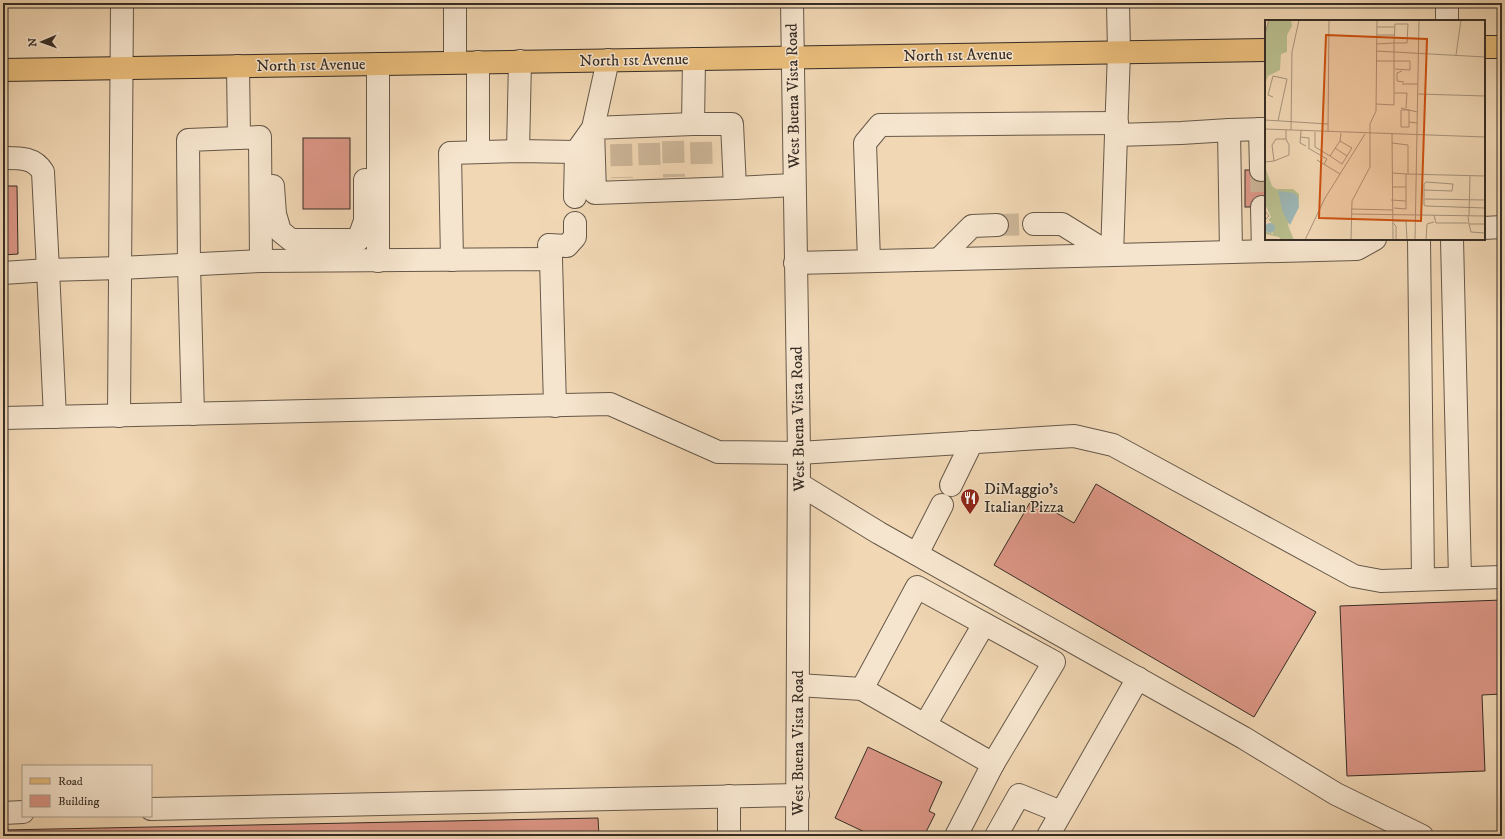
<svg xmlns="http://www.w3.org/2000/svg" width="1505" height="839" viewBox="0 0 1505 839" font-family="'IM FELL DW Pica',serif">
<rect width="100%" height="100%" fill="#f1d7b4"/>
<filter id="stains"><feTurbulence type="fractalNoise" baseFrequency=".005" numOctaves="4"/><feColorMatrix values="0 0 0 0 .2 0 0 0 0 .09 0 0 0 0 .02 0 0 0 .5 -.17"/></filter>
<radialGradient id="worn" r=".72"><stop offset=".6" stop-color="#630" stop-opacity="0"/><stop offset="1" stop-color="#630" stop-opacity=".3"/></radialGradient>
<g fill="#dc9686" stroke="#372d25">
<rect x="303" y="138" width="47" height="71"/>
<rect x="1245" y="170" width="21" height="37"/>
<polygon points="3,186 17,186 18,254 3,255"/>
<polygon points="1096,484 1316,612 1254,717 994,565 1032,499 1074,523"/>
<polygon points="1502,600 1502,694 1482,695 1485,771 1347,776 1340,606"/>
<polygon points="868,747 942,782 929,811 935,814 924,836 873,836 835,818"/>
<polygon points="598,818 599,836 3,836 3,830"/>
<polygon points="720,834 720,836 606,836"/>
</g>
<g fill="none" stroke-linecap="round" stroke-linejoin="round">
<g stroke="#ccb597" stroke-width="22" stroke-dasharray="22 11" stroke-linecap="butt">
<polyline points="673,141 674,177"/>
<polyline points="701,142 702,175"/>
<polyline points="649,143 650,176"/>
<polyline points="621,144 622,178"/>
<polyline points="1261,170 1262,207"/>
<polyline points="997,225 1034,224"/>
</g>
<defs>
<g id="minor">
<polyline points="455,3 455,62"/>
<polyline points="792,3 799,453 797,836"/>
<polyline points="1118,3 1119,52 1116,135 1181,133 1229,130"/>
<polyline points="1447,3 1447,21"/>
<polyline points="478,62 478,152"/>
<polyline points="378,64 378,261"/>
<polyline points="238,66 239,138"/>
<polyline points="693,124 732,124 735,188 595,193 593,128 693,124 694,59"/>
<polyline points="1260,129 1261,170"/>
<polyline points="518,151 520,61"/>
<path d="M3 158C19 158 34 157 43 172L48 270 120 268 261 261 551 259 555 406"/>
<polyline points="273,186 275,214 280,231 291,240 358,240 365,221 365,180"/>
<polyline points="735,188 794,185"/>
<polyline points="575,197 576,152 593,128 608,60"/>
<polyline points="1262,207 1263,251"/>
<polyline points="1034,224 1062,224 1112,255"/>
<polyline points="1484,228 1502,227"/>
<polyline points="1419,239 1423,579"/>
<polyline points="1452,239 1460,578"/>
<polyline points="1231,252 1229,130 1266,129"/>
<polyline points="1112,255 1116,135"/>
<polyline points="551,259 549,245 567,246 575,237 575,223"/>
<polyline points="939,259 972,226 997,225"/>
<polyline points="452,260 450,153 518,151 576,152"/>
<polyline points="869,261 865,143 880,125 1117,123"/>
<polyline points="795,263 1357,249 1375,239"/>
<polyline points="3,273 48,270 55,417"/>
<polyline points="193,414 189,265 188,140 260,137 261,261"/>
<polyline points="119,416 122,3"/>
<polyline points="3,418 610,404 718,452 799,453 1074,436 1113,445 1354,576 1381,581 1502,577"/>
<polyline points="799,484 879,533 1244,738 1336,794 1422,836"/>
<polyline points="951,485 972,442"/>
<polyline points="917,554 942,505"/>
<polyline points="798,685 862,689 993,764 956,836"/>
<polyline points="862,689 917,587 1054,662 993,764"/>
<polyline points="925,725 984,624"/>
<polyline points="729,796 729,836"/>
<polyline points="151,809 798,795"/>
<polyline points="3,813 23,812"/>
<polyline points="996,836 1019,795 1061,812"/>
<polyline points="1048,836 1138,678"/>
</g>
<g id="major">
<polyline points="1484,47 1502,47"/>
<polyline points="3,70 1266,50"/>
</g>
</defs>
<use href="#minor" stroke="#665849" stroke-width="24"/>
<use href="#major" stroke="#372d25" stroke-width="24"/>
<use href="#minor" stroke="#f6e5ce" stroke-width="22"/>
<use href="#major" stroke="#e8bc7a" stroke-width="22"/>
</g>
<defs>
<symbol id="restaurant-pin" viewBox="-11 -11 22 30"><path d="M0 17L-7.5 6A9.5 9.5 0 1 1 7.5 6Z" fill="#8f2418" stroke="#f6e5ce"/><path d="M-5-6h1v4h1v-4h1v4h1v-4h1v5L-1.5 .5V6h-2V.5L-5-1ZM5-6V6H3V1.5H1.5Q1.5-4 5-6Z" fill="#fff"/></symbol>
</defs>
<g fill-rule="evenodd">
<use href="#restaurant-pin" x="959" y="487" width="22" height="30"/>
</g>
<g text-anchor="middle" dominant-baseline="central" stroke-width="3" stroke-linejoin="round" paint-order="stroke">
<g font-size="16" fill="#372d25" stroke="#f6e5ce">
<text transform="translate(958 55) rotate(-1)">North 1st Avenue</text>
<text transform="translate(634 60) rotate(-1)">North 1st Avenue</text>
<text transform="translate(311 65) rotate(-1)">North 1st Avenue</text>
<text transform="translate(793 96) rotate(-91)">West Buena Vista Road</text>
<text transform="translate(798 419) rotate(-91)">West Buena Vista Road</text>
<text transform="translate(798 743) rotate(-90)">West Buena Vista Road</text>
</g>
<g font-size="16" fill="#372d25" stroke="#f6e5ce" text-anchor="start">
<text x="984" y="489">DiMaggio's<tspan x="984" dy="18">Italian Pizza</tspan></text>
</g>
</g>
<g transform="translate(1265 20)">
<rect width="220" height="220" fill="#f1d7b4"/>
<path d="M3 0H26L27 6 22 15V32L16 34 15 50 3 56 0 64V13ZM0 147 7 166 11 169H28L34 174V187L33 177 23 205 29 220H16L14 217 0 214V211L8 214 6 202 3 200 6 197 0 184Z" fill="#b9be8e"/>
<path d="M13 171 29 173 33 177 34 187 25 205 18 193ZM0 208a5 5 0 1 1 10 0a5 5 0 1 1-10 0Z" fill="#9db7b6"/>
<path fill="none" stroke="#a7937b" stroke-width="1" d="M112 7H129M0 14 4 0M112 15H129M111 31 220 37M191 35 196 0M111 41H145V50L130 49M137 51 132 53V61L139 62M137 64H153M129 73H142L141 88M153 74 220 76M8 77 3 75 8 56 22 59 13 101M111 84 129 85V23H142L143 4H130L129 23 111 24M136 88 152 92M0 100 63 104M144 102V107H136V90H144V102L152 103M0 109 220 117M26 110 27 32 34 0M36 111 35 123 41 126M50 112V127L65 136 75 121 76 113M63 112 64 0M127 114 128 220M36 117 44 118V128M127 123 143 125V154M43 128 62 139 59 144M70 128 82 136M65 136 77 144 87 128 75 121M52 140 75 154M9 141 24 135V125L21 119M0 142 9 141 7 125 11 119H21V110M127 153 141 154M127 167H141V189L129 188M141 167V154L220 156M159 170 187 171 188 164 161 162 159 164V185L161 186 220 188M160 179 220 180M126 180 141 181M86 189 128 190M0 191 4 196 0 200M86 194 220 196M169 195 171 203H203M203 196 204 204H220M204 196 205 156M128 201H141L142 220M128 203 131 206V220M204 204 206 212 220 213M40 220 60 178 100 114M86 220 87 181 105 147V104L111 91 112 0M150 220 154 0M161 220 162 204 169 202"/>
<path fill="#cd5210" fill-opacity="0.15" stroke="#cd5210" stroke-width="2" d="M61 15 162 19 156 201 54 198Z"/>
<rect width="220" height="220" fill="none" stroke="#372d25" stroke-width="2"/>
</g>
<rect width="1505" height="839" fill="none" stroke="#f1d7b4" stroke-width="16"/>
<rect x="4" y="4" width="1497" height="831" fill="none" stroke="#372d25" stroke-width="2"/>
<rect x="8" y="8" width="1489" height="823" fill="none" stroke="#372d25"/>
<rect x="22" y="765" width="130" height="52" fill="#f6e5ce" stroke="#aa9b8a"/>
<rect x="30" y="778" width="20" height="6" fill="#e8bc7a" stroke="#aa9b8a"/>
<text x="58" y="785" font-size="12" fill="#372d25">Road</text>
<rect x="30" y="795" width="20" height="12" fill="#dc9686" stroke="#aa9b8a"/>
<text x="58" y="805" font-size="12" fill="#372d25">Building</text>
<g transform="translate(42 42) rotate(268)" stroke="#f6e5ce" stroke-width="3" paint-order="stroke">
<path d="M0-3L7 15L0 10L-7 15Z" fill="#372d25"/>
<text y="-6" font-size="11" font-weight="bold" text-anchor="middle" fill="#372d25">N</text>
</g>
<rect width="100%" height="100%" filter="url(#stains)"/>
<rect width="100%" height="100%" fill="url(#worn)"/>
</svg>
